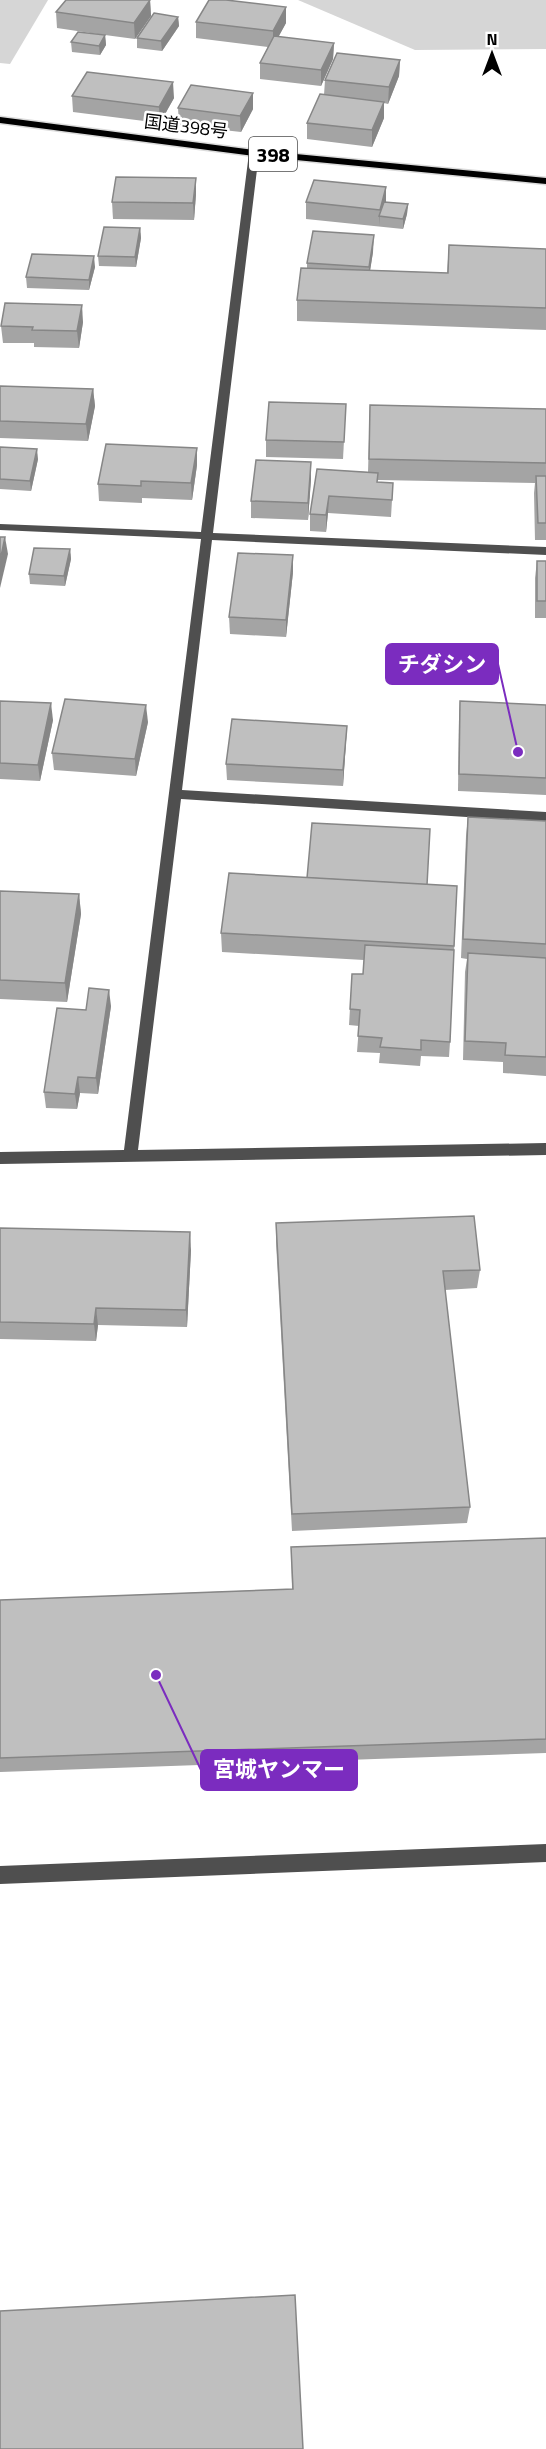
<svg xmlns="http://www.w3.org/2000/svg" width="546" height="2449" viewBox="0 0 546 2449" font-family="'Titillium Web','Noto Sans JP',sans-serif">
<rect width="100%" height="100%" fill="#fff"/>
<g fill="#d6d6d6">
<polygon points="0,0 48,0 10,64 0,63"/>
<polygon points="298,0 546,0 546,49 415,50"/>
</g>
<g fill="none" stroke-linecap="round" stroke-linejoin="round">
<defs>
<polygon id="highway" points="0,117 254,150 546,178 546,184 254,156 0,123"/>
</defs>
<use href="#highway" stroke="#dbdbdb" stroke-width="3"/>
<g fill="#4f4f4f" fill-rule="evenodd">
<polygon points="254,150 259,153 213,533 546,547 546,555 212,540 182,790 546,812 546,822 181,799 138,1150 546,1143 546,1155 0,1164 0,1152 124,1150 201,539 0,530 0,524 201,532 249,153"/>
<polygon points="546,1844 546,1862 0,1884 0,1866"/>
</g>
<use href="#highway" fill="#000" fill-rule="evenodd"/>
</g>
<g fill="#a4a4a4">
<polygon points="150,0 151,16 135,39 105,35 106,45 100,55 72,52 71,42 104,35 57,28 56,12"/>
<polygon points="178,17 179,26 162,51 137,48 137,38"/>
<polygon points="196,22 286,23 278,37 334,43 333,59 321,86 260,79 260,63 268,47 196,38"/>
<polygon points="400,60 399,76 388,104 384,103 384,118 372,147 307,139 307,123 324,95 325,80"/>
<polygon points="253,93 253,109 241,132 179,125 178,108"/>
<polygon points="72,96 174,98 160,123 73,112"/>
<polygon points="386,187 386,202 408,204 407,214 403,229 306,219 306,202"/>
<polygon points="196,194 194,220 113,219 112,202"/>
<polygon points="140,228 141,238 136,267 99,266 98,256"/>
<polygon points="449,245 546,249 546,330 297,321 297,300 307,268 307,263 373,252 370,270 447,273"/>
<polygon points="95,267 89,290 27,288 26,277"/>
<polygon points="83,322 79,348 34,347 34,343 3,343 1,326"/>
<polygon points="0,386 93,389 95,406 88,441 0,438"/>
<polygon points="346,404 343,459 266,457 266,440"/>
<polygon points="370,405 546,409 546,540 535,540 534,493 535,483 378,480 377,482 392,500 391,517 328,513 326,532 310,531 310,514 317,469 368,472"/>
<polygon points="0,447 38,459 31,491 0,489"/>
<polygon points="197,465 192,500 142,498 142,503 99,501 98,484"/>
<polygon points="311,479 308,520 251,518 251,501"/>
<polygon points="70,549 71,559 65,586 30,584 29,574"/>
<polygon points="537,561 546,561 546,618 535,618 535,578"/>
<polygon points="293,572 286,637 230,634 229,617"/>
<polygon points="0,701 53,720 40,781 0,779"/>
<polygon points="460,701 546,705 546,795 458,791 459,718"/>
<polygon points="148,722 136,776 54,770 52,753"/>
<polygon points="347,726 343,786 227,780 226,764"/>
<polygon points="468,817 546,821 546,1076 503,1073 503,1062 463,1060 465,972 467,959 461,958 466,836"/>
<polygon points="457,886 450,1042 449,1057 421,1056 420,1066 379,1063 380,1053 357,1052 359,1026 349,1025 352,974 363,974 364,960 222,952 221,933"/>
<polygon points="0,891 79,894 81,914 67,1002 0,999"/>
<polygon points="111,1006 98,1094 80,1093 77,1109 46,1108 44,1092 86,1010"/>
<polygon points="276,1223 480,1270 477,1288 445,1290 470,1507 467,1523 292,1531 276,1242"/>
<polygon points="0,1228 191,1250 187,1327 98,1325 96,1341 0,1339"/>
<polygon points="546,1538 546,1753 0,1772 0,1600 292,1589 291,1547"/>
</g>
<g fill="#868686">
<polygon points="150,0 151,16 135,39 134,23"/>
<polygon points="286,7 286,23 273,47 273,31"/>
<polygon points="178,17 179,26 162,51 161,41"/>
<polygon points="105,35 106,45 100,55 99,46"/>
<polygon points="334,43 333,59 321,86 321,70"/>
<polygon points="400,60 399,76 388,104 389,87"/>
<polygon points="173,82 174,98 160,123 159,107"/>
<polygon points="253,93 253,109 241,132 240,116"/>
<polygon points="384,102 384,118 372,147 372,130"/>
<polygon points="196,178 196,194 194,220 193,203"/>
<polygon points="386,187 386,203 379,216 379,226 380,210"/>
<polygon points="408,204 407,214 403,229 403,219"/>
<polygon points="140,228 141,238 136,267 135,257"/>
<polygon points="374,235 373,252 368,284 369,267"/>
<polygon points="94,256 95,267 89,290 89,280"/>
<polygon points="82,305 83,322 79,348 77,331"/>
<polygon points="93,389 95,406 88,441 86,424"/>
<polygon points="197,448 197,465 192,500 191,483"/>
<polygon points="37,449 38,459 31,491 30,481"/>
<polygon points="311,462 311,479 308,520 308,503"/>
<polygon points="329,496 328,513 326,532 326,515"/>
<polygon points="5,537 8,554 0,588 0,561"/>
<polygon points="70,549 71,559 65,586 64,576"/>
<polygon points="293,555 293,572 286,637 286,620"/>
<polygon points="51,703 53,720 40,781 38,765"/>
<polygon points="146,705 148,722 136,776 135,759"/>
<polygon points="347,726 346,742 343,786 343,770"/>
<polygon points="79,894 81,914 67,1002 65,983"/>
<polygon points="109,990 111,1006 98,1094 96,1078"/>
<polygon points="78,1077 80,1093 77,1109 75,1094"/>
<polygon points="190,1232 191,1250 187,1327 186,1310"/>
<polygon points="96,1308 98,1325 96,1341 94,1324"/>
</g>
<g fill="#bfbfbf" stroke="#868686" stroke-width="1.5">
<polygon points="66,0 150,0 134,23 56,12"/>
<polygon points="209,0 226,0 286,7 273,31 196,22"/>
<polygon points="154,13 178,17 161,41 137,38"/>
<polygon points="78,32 105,35 99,46 71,42"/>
<polygon points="274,36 334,43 321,70 260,63"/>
<polygon points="337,53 400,60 389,87 325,80"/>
<polygon points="87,72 173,82 159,107 72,96"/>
<polygon points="191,85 253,93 240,116 178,108"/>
<polygon points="320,94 384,102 372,130 307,123"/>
<polygon points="116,177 196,178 193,203 112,202"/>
<polygon points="314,180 386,187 380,210 306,202"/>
<polygon points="384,202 408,204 403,219 379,216"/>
<polygon points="104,227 140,228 135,257 98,256"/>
<polygon points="313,231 374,235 369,267 307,263"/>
<polygon points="449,245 546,249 546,308 297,300 301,268 448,273"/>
<polygon points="32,254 94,256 89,280 26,277"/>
<polygon points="5,303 82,305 77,331 32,330 33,327 1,326"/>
<polygon points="0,386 93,389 86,424 0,421"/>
<polygon points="269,402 346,404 344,442 266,440"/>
<polygon points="370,405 546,409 546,463 369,459"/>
<polygon points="106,444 197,448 191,483 141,481 141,486 98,484"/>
<polygon points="0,447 37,449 30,481 0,479"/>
<polygon points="256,460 311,462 308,503 251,501"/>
<polygon points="317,469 378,473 377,482 393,483 392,500 329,496 326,515 310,514"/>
<polygon points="536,476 546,476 546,523 538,523"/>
<polygon points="0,537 5,537 0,561"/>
<polygon points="34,548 70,549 64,576 29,574"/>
<polygon points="238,553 293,555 286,620 229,617"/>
<rect x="537" y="561" width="9" height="40"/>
<polygon points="65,699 146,705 135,759 52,753"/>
<polygon points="0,701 51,703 38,765 0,763"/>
<polygon points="460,701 546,705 546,778 459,774"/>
<polygon points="232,719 347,726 343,770 226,764"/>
<polygon points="468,817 546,821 546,944 463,939"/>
<polygon points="312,823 430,829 427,885 307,878"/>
<polygon points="229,873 457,886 454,946 221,933"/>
<polygon points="0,891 79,894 65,983 0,980"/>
<polygon points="365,945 454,950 450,1042 421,1040 421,1050 380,1047 382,1038 358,1036 360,1010 350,1009 352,974 363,974"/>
<polygon points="468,953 546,958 546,1057 505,1055 506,1043 465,1041"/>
<polygon points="89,988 109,990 96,1078 78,1077 75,1094 44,1092 57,1008 86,1010"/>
<polygon points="474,1216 480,1270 443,1271 470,1507 292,1514 276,1223"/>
<polygon points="0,1228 190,1232 186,1310 96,1308 94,1324 0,1322"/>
<polygon points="546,1538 546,1739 0,1758 0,1600 293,1589 291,1547"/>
<polygon points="295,2295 303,2449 0,2449 0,2311"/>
</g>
<g text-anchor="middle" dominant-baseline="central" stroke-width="5" stroke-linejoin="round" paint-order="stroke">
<g font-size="18" fill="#000" stroke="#fff">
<text transform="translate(186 126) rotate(7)">国道398号</text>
</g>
<rect fill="#fff" stroke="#4c4c4c" stroke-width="1.5" x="249" y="137" width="48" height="34" rx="4.5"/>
<g font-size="20" font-weight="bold" fill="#000">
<text x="273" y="154">398</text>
</g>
</g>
<path fill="none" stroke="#7b2cbf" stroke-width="2" d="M518 752L498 664M156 1675L201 1770"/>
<g fill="#7b2cbf" stroke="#fff" stroke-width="2">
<circle cx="518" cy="752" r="6"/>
<circle cx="156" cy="1675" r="6"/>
</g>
<g fill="#7b2cbf" stroke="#7b2cbf" stroke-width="2">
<rect x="386" y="644" width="112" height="40" rx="6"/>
<rect x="201" y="1750" width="156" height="40" rx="6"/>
</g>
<g font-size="22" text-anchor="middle" font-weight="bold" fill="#fff">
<text x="442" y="672">チダシン</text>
<text x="279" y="1777">宮城ヤンマー</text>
</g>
<g transform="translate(492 54)" stroke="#ffffff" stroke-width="4.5" paint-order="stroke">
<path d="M0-4.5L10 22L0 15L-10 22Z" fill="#000000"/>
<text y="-9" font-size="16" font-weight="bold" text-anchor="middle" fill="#000000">N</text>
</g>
</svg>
